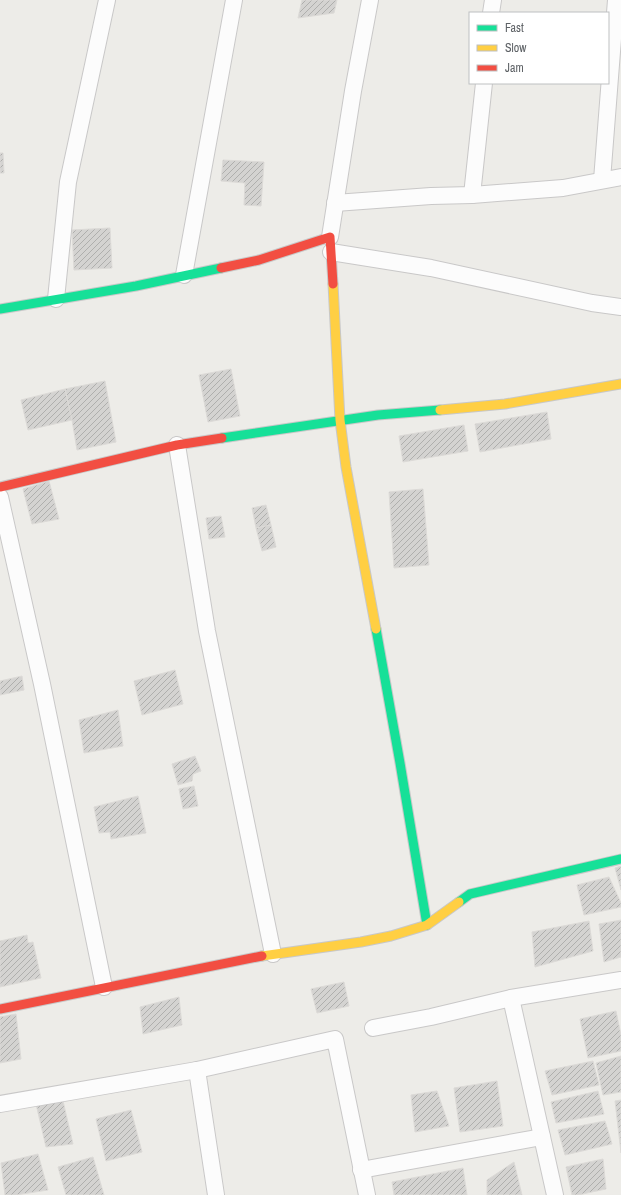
<svg xmlns="http://www.w3.org/2000/svg" width="621" height="1195" viewBox="0 0 621 1195" font-family="'Archivo Narrow',sans-serif">
<defs>
<pattern id="building-hatch" width="6" height="6" patternUnits="userSpaceOnUse"><rect width="6" height="6" fill="#d4d3d1"/><path d="M-1 1l2-2M0 6l6-6M5 7l2-2" fill="none" stroke="#afafad"/></pattern>
</defs>
<rect width="100%" height="100%" fill="#edece8"/>
<g fill="url(#building-hatch)" stroke="#dcdad7">
<polygon points="302,0 337,0 334,13 298,18"/>
<polygon points="0,153 3,153 4,173 0,173"/>
<polygon points="223,160 264,162 261,206 244,205 245,183 221,181"/>
<polygon points="110,228 112,268 74,270 72,230"/>
<polygon points="231,369 240,416 208,422 199,375"/>
<polygon points="105,381 116,442 77,450 72,420 65,389"/>
<polygon points="65,389 72,420 28,430 21,400"/>
<polygon points="547,412 551,439 480,452 475,424"/>
<polygon points="464,425 468,451 403,462 399,436"/>
<polygon points="49,481 59,519 32,524 23,489"/>
<polygon points="423,489 429,565 394,568 389,492"/>
<polygon points="266,505 271,525 256,528 252,508"/>
<polygon points="221,516 225,537 209,539 206,518"/>
<polygon points="271,525 276,547 262,551 256,528"/>
<polygon points="175,670 183,704 142,715 134,681"/>
<polygon points="22,676 24,690 0,695 0,681"/>
<polygon points="118,710 123,746 84,753 79,720"/>
<polygon points="195,756 201,771 193,774 192,781 178,785 172,764"/>
<polygon points="194,786 198,806 183,809 179,789"/>
<polygon points="138,796 146,833 111,839 110,832 99,833 94,807"/>
<polygon points="621,866 621,890 615,868"/>
<polygon points="609,877 621,903 621,907 584,915 577,885"/>
<polygon points="621,920 621,957 604,962 599,924"/>
<polygon points="589,921 593,951 535,967 532,932"/>
<polygon points="27,935 28,943 33,942 41,978 0,987 0,941"/>
<polygon points="344,982 349,1006 317,1013 311,989"/>
<polygon points="179,997 182,1025 143,1034 140,1007"/>
<polygon points="616,1011 621,1035 621,1051 588,1058 580,1019"/>
<polygon points="16,1014 21,1059 0,1063 0,1017"/>
<polygon points="621,1056 621,1092 603,1095 596,1063"/>
<polygon points="593,1061 599,1085 552,1095 545,1071"/>
<polygon points="497,1081 503,1126 460,1132 454,1088"/>
<polygon points="437,1091 449,1126 415,1132 411,1095"/>
<polygon points="598,1091 604,1114 556,1123 551,1102"/>
<polygon points="621,1100 621,1153 615,1101"/>
<polygon points="63,1101 73,1144 46,1147 36,1104"/>
<polygon points="131,1110 142,1152 106,1161 96,1119"/>
<polygon points="605,1121 612,1144 565,1155 558,1130"/>
<polygon points="38,1154 48,1190 16,1195 5,1195 1,1163"/>
<polygon points="93,1157 104,1195 66,1195 58,1167"/>
<polygon points="603,1159 606,1189 578,1195 572,1195 566,1167"/>
<polygon points="514,1162 522,1195 487,1195 487,1180"/>
<polygon points="463,1168 467,1195 394,1195 392,1182"/>
</g>
<g fill="none" stroke-linecap="round" stroke-linejoin="round">
<defs>
<g id="street">
<polyline points="491,13 493,0"/>
<polyline points="602,180 616,0"/>
<polyline points="472,195 484,83"/>
<polyline points="335,203 431,196 472,195 563,188 621,177"/>
<polyline points="330,237 353,91 370,0"/>
<polyline points="331,252 431,268 592,303 621,307"/>
<polyline points="184,275 234,0"/>
<polyline points="56,299 68,182 107,0"/>
<polyline points="177,445 207,631 273,954"/>
<polyline points="0,497 42,684 104,987"/>
<polyline points="511,998 555,1195"/>
<polyline points="373,1028 431,1017 511,998 621,980"/>
<polyline points="197,1070 216,1195"/>
<polyline points="0,1104 197,1070 335,1039 367,1195"/>
<polyline points="361,1170 542,1137"/>
</g>
<g id="fast">
<polyline points="0,309 136,286 221,268"/>
<polyline points="222,438 378,415 440,410"/>
<polyline points="376,629 400,763 427,925"/>
<polyline points="459,902 470,894 621,859"/>
</g>
<g id="slow">
<polyline points="333,284 340,420 346,467 376,629"/>
<polyline points="440,410 505,404 621,384"/>
<polyline points="262,956 361,942 391,936 427,925 459,902"/>
</g>
<g id="jam">
<polyline points="221,268 259,260 330,237 333,284"/>
<polyline points="0,487 177,445 222,438"/>
<polyline points="0,1009 262,956"/>
</g>
</defs>
<use href="#street" stroke="#c9c8c8" stroke-width="18"/>
<use href="#fast" stroke="#c8c8c8" stroke-width="11"/>
<use href="#slow" stroke="#c8c8c8" stroke-width="11"/>
<use href="#jam" stroke="#c8c8c8" stroke-width="11"/>
<use href="#street" stroke="#fcfcfc" stroke-width="16"/>
<use href="#fast" stroke="#16e098" stroke-width="9"/>
<use href="#slow" stroke="#ffcf43" stroke-width="9"/>
<use href="#jam" stroke="#f24e42" stroke-width="9"/>
</g>
<rect x="469" y="12" width="140" height="72" fill="#ffffff" stroke="#bec0c1"/>
<rect x="477" y="25" width="20" height="6" fill="#16e098" stroke="#bec0c1"/>
<text x="505" y="32" font-size="12" fill="#5d6165">Fast</text>
<rect x="477" y="45" width="20" height="6" fill="#ffcf43" stroke="#bec0c1"/>
<text x="505" y="52" font-size="12" fill="#5d6165">Slow</text>
<rect x="477" y="65" width="20" height="6" fill="#f24e42" stroke="#bec0c1"/>
<text x="505" y="72" font-size="12" fill="#5d6165">Jam</text>
</svg>
